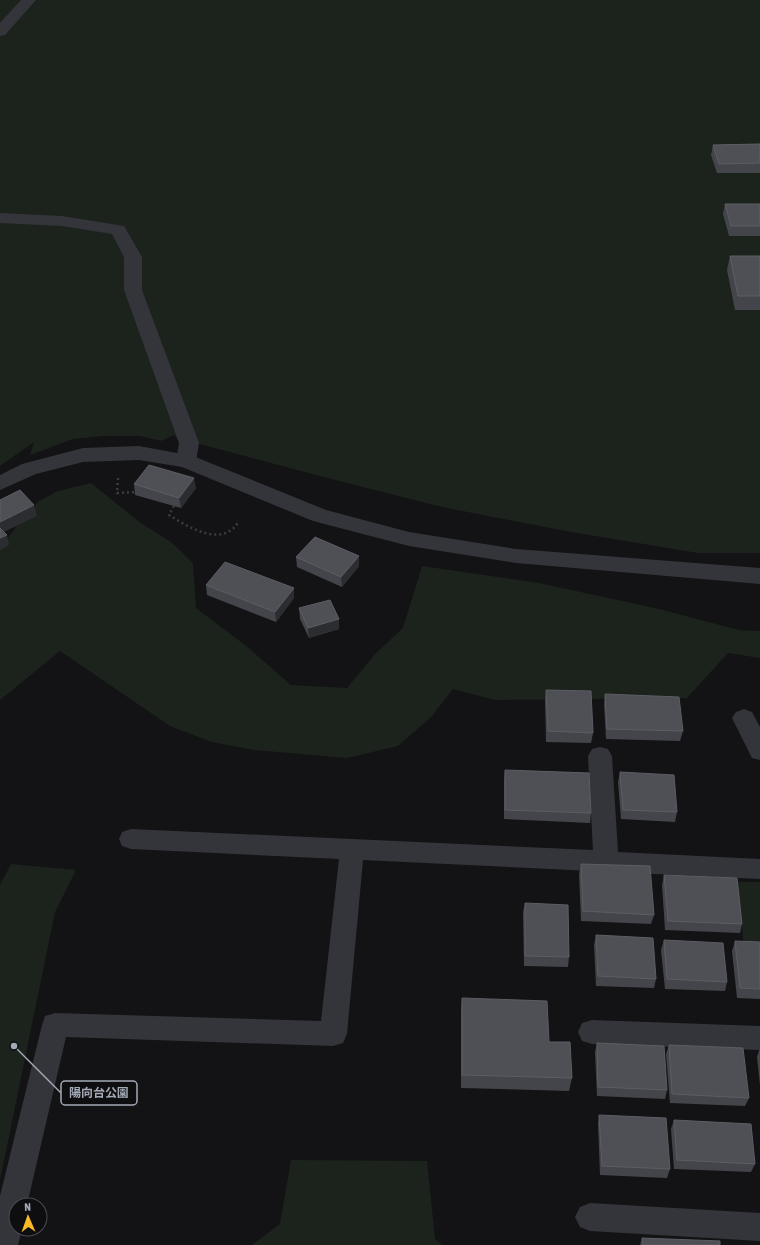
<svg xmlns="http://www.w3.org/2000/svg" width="760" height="1245" viewBox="0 0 760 1245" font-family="'Asap Condensed','Noto Sans JP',sans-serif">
<rect width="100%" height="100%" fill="#131315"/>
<g fill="#1b231c">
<polygon points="0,0 760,0 760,553 698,553 571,532 442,507 339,481 177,438 174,435 161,441 140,436 104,436 73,439 30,455 34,442 0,466"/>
<polygon points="91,483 138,521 171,542 193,563 196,608 245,645 291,685 347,688 376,653 403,628 422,566 539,583 659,609 739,630 760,631 760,658 728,653 687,698 495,700 453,689 431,717 398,746 347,758 254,750 212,742 170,726 60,651 0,700 0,549 25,515 39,501 58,491"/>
<polygon points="11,864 76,870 55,912 0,1180 0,885"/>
<polygon points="737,882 760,882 760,948 744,947"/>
<polygon points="291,1160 427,1161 435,1239 442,1245 252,1245 280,1224"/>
</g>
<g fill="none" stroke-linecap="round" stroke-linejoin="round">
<g stroke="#3a3c41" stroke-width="2.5" stroke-dasharray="2 3" stroke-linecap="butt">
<polyline points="118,478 117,493 137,492"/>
<path d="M174 506 169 515C188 527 223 549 239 521"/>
</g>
<g fill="#34353a" fill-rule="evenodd">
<polygon points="21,0 36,0 5,35 0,36 0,23"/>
<polygon points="0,213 62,216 124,226 142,257 142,290 199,443 196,461 193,466 186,468 179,466 176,461 179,443 124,290 124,257 112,234 62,226 0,223"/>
<polygon points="744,709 752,712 760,727 760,760 752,758 732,718 736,712"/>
<polygon points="600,747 608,749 612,756 618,852 760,859 760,879 363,860 347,1034 343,1043 333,1046 66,1037 27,1205 16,1205 16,1229 22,1229 18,1245 0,1245 0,1196 42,1025 45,1016 55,1013 321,1021 339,859 131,849 122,846 119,839 122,832 131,829 593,850 588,756 592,749"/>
<polygon points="592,1020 760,1026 760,1050 592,1044 582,1041 578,1032 582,1023"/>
<polygon points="590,1203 760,1213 760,1241 590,1231 580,1227 575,1217 580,1207"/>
</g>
<polygon fill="#34353a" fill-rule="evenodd" points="139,446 193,456 326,510 409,532 516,549 760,568 760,584 516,563 409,546 313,521 182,467 139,460 83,462 36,474 0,490 0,475 22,464 83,448"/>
</g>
<g fill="#44454a">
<polygon points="760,144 760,173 717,173 711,155 713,145"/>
<polygon points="725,204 760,204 760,236 729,236 723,214"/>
<polygon points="730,256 760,256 760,310 735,310 727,270"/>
<polygon points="134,484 196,488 181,508 135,495"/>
<polygon points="359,556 359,566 342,587 297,567 296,557"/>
<polygon points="206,585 294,588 294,598 276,622 207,595"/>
<polygon points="299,608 339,629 309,638 300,619"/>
<polygon points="546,690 593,733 591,743 546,742 545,700"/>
<polygon points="605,694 683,731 680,741 606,739 604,704"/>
<polygon points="505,770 591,813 590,823 504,819 504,780"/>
<polygon points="620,772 677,812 675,822 621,819 618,782"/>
<polygon points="581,864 654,915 651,924 581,921 579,874"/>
<polygon points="664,875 742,924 740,933 665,930 662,885"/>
<polygon points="525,903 569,957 568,967 524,966 523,912"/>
<polygon points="596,935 656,979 654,988 596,986 594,945"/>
<polygon points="664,940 727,982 725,991 665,989 661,950"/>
<polygon points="735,941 760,942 760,999 737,998 732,951"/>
<polygon points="462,998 549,1042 572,1078 569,1091 461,1088 461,1011"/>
<polygon points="597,1043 667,1090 665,1099 597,1096 595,1052"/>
<polygon points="669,1045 749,1098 745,1106 670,1103 666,1054"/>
<polygon points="760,1048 760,1085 757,1057"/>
<polygon points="599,1115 670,1169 667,1178 600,1175 598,1124"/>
<polygon points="674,1120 755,1164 751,1172 674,1169 671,1129"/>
<polygon points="642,1238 720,1245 640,1245"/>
</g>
<g fill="#2c2d30">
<polygon points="194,478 196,488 181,508 179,498"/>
<polygon points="34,505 37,516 0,534 0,522"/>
<polygon points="7,535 9,545 0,550 0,538"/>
<polygon points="359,556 359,566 342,587 341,577"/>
<polygon points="294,588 294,598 276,622 275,612"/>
<polygon points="339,619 339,629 309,638 308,628"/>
</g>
<g fill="#4f5056" stroke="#5c5e65">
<polygon points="760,144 760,163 719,164 713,145"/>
<polygon points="725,204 760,204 760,226 731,226"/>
<polygon points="730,256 760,256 760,296 738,296"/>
<polygon points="149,465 194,478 179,498 134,484"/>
<polygon points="20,490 34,505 0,522 0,500"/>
<polygon points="0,528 7,535 0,538"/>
<polygon points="315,537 359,556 341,577 296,557"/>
<polygon points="225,562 294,588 275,612 206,585"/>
<polygon points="330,600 339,619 308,628 299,608"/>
<polygon points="546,690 591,691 593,733 548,731"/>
<polygon points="605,694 679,697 683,731 607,729"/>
<polygon points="505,770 589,773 591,813 505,810"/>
<polygon points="620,772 674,775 677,812 623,810"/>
<polygon points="581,864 650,866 654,915 583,911"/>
<polygon points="664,875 737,878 742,924 668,921"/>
<polygon points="525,903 568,905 569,957 525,956"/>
<polygon points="596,935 653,938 656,979 598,976"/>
<polygon points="664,940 723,943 727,982 667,979"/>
<polygon points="735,941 760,942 760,989 740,988"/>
<polygon points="462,998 547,1001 549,1042 570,1042 572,1078 462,1075"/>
<polygon points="597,1043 664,1046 667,1090 598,1087"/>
<polygon points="669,1045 743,1048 749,1098 672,1094"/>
<polygon points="599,1115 666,1118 670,1169 602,1166"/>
<polygon points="674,1120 751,1124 755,1164 677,1160"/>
<polygon points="642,1238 720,1241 720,1245 643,1245"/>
</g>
<path fill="none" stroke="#a4a9b6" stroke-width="1.5" d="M14 1046L61 1093"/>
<circle fill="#a4a9b6" stroke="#0e0e10" stroke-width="1.5" cx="14" cy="1046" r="4"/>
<rect fill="#0e0e10" stroke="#a4a9b6" stroke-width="1.5" x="61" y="1081" width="76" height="24" rx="4"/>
<g font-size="12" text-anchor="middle" font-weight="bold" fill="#a4a9b6">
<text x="99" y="1097">陽向台公園</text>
</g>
<g transform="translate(28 1217) rotate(358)"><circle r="19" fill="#0e0e10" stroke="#4a4c52"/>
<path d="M0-3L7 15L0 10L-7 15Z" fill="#fab925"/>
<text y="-6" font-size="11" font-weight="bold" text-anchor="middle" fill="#a4a9b6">N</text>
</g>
</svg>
